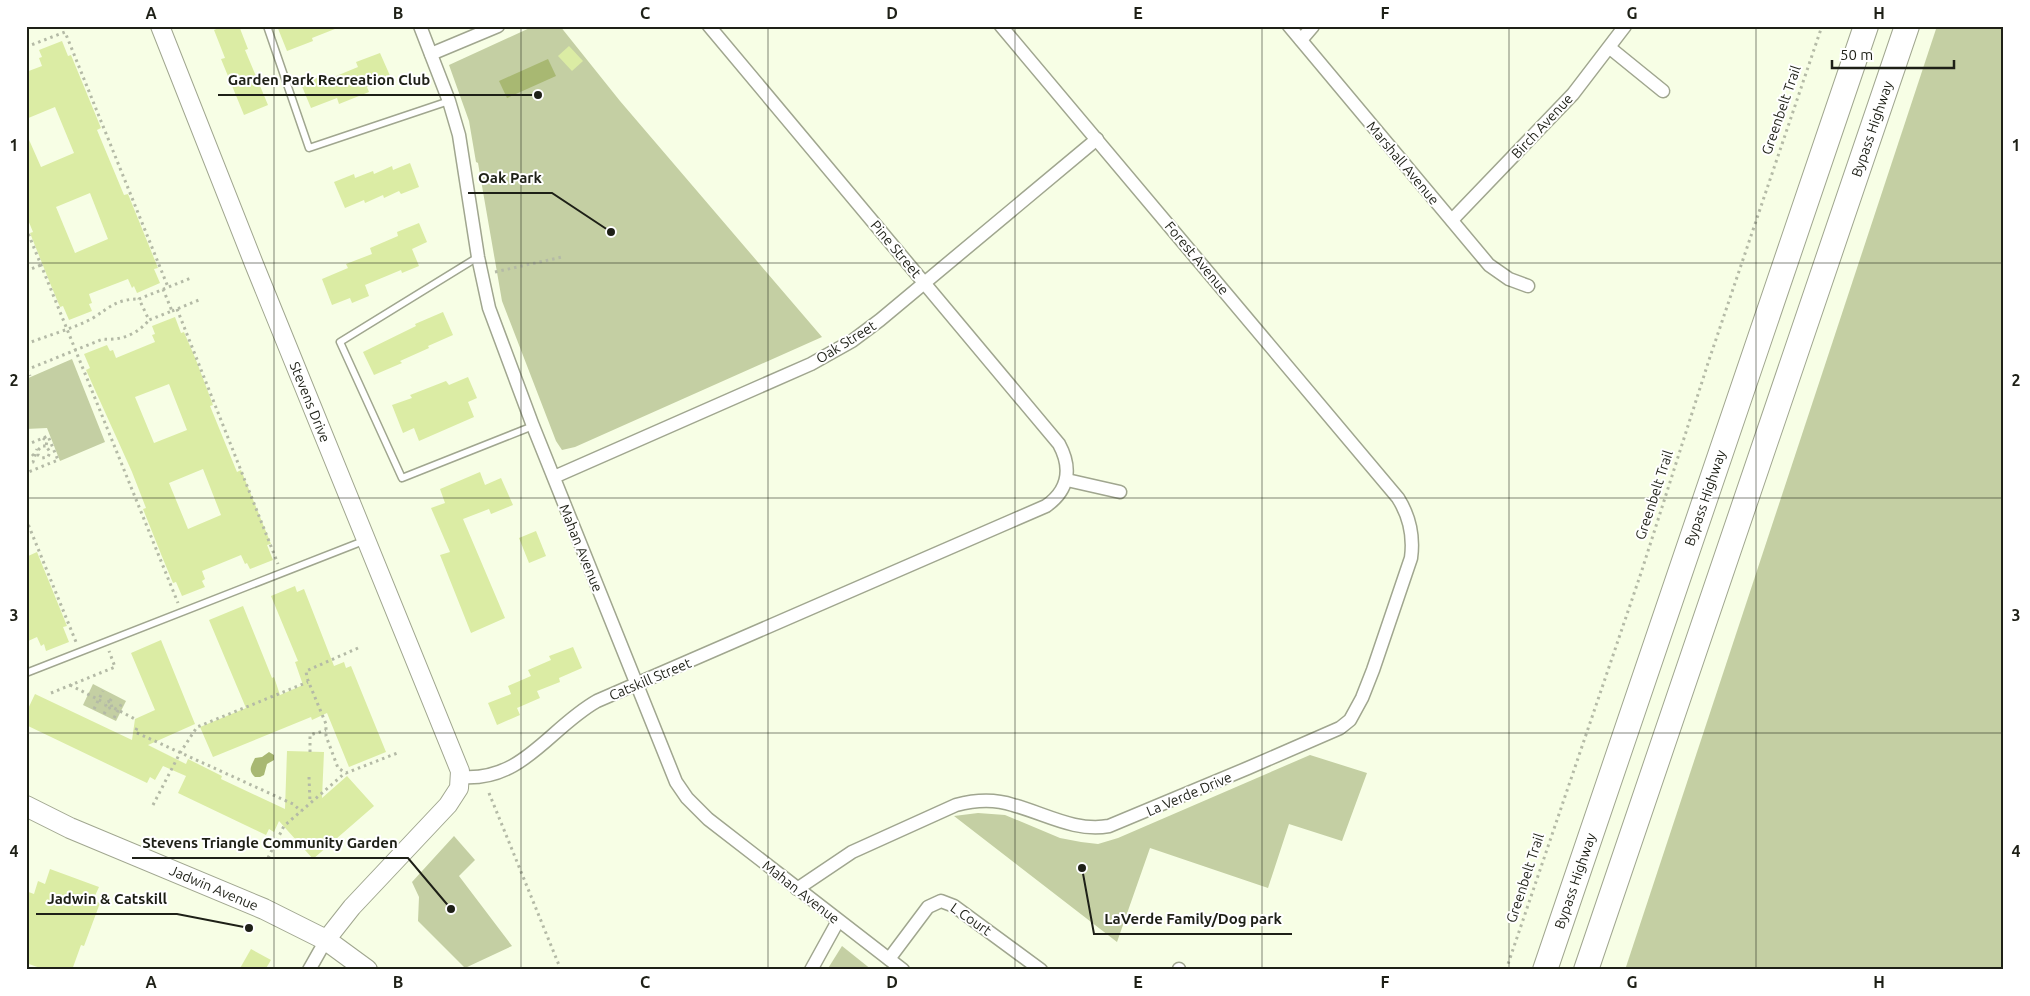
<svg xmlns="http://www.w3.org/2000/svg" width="2030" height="996" viewBox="0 0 2030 996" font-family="Ubuntu,sans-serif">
<rect width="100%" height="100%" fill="#f7fee5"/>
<g fill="#c4cfa3">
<polygon points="534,26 560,26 620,101 822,337 575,447 562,450 556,441 502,301 478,163 476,162 469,121 449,65"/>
<polygon points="1937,26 2004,26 2004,970 1625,970"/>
<polygon points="72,359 105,442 60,461 47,428 26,429 26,379"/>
<polygon points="93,684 126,701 116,721 83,705"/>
<polygon points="1310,755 1367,773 1342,841 1289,824 1268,888 1150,848 1117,942 954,816 978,813 1005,815 1060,838 1081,842 1098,844 1118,838"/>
<polygon points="454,836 475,860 459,876 512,946 465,968 418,921 419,897 412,882"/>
<polygon points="842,946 872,970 827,970"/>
</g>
<g fill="#a8b872">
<polygon points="548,59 556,76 507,98 499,81"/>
<path d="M269 752 274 755V760L267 764 264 775 260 777H255C247 770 252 765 255 758L262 757Z"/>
</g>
<g fill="#dbeca4" fill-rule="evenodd">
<polygon points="223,26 239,26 248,49 245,50 268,105 244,115 221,59 225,58 214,30"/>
<polygon points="277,26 340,26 340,27 312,38 313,41 287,51"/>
<path d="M62 41 68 56 71 55 101 128 97 130 124 195 128 194 158 268 154 269 160 283 137 293 134 286 132 288 128 279 89 294 92 303 89 304 92 311 69 320 63 306 60 307 50 283 30 233 33 232 26 215V133L41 167 74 153 55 107 26 119V72L42 66 39 58 42 57 39 50ZM90 193 108 239 75 253 56 207Z"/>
<polygon points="569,46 583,61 572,71 558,56"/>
<polygon points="380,53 391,78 367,87 369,92 339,104 337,98 311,108 301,84 327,74 329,79 358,67 356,62"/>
<polygon points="410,163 419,187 401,194 399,191 384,198 383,195 365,203 364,200 345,208 334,182 354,174 355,178 373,171 374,174 392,166 393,170"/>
<polygon points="419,223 427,242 412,249 419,266 402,273 401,270 365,285 369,296 352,303 350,298 332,305 322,279 348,268 346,264 372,254 370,248 398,236 397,232"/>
<polygon points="443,312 453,335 428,346 429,348 400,361 402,363 374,375 363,352 416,326 415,324"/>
<path d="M175 317 181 333 184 332 196 360 213 405 210 406 237 472 241 470 271 544 267 545 273 560 250 569 247 563 245 564 241 555 202 571 205 579 202 581 205 587 182 596 176 582 173 583 163 559 143 509 146 508 132 472 86 370 90 368 84 354 107 345 110 351 113 350 116 358 155 342 152 335 155 334 152 326ZM169 384 187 430 154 443 135 397ZM203 469 221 515 188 529 169 483Z"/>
<polygon points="468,377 477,398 468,402 474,417 419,441 414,428 403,433 392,405 412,398 410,395 446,381 449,385"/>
<polygon points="480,472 485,485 501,478 513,505 491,514 489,509 463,519 505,618 471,633 440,555 450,552 431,508 445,503 440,489"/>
<polygon points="536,531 546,556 529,563 519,538"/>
<polygon points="37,552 67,626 63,627 69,642 46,651 44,644 41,646 37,637 26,642 26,557"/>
<polygon points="295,586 297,592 304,589 334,666 344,662 346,668 351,666 386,752 349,767 327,713 312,720 311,717 213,757 200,727 246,708 209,620 243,606 272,678 274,677 280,695 303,685 295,662 298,661 271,596"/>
<polygon points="161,640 195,724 148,745 186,764 188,759 222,776 221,779 285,809 287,751 324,752 322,798 347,776 374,806 313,859 279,821 274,832 269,829 266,835 178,793 186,776 163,766 155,780 150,777 147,783 26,725 26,713 35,694 132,740 135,719 155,710 131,653"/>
<polygon points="573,647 582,668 559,678 560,682 537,691 540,698 517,708 520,715 497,725 488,703 511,694 508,686 531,676 528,670 551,660 549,656"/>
<polygon points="50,869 99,887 93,900 100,903 84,946 81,945 72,970 46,970 26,963 26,891 34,894 38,881 45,884"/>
<polygon points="251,949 271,960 265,970 239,970"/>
</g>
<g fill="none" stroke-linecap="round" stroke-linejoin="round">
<defs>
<g id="lane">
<polyline points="267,26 309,148 449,101"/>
<polyline points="478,257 340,342 402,478 533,426"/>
<polyline points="26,673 366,540"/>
</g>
<g id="street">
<polyline points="420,26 449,101 459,135 478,257 489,308 533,426 676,782 687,798 708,819 903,970"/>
<polyline points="1289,26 1489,265 1509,279 1528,286"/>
<polyline points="1301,40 1313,26"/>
<polyline points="1610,48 1663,91"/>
<polyline points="431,54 498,26"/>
<polyline points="1452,220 1573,94 1625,26"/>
<polyline points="554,477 811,364 852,341 880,320 1097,139"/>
<polyline points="1067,480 1120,492"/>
<path d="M461 777C523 782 549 728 597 701L1046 506C1069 490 1072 468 1059 444L709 26"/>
<path d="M797 889 852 852 956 805C975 800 995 799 1013 805 1046 814 1075 832 1109 826L1248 768 1340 728 1350 720 1362 698 1373 670 1411 558C1414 536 1410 517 1398 498L1001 26"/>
<polyline points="889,959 928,907 941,901 954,906 1041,970"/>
<polyline points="309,970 326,940"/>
<polyline points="811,970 838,921"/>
<polyline points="1179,970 1179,969"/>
</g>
<polyline id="secondary" points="160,26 254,264 460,771 459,788 448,805 352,907 326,940"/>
<polyline id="primary" points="26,806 70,828 264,909 326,940 367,970"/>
<g id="highway">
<polyline points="1545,970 1866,26"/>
<polyline points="1586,970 1907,26"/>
</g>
</defs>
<use href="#lane" stroke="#a0a68f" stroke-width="9"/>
<use href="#street" stroke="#a0a68f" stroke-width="15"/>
<use href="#secondary" stroke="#a0a68f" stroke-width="20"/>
<use href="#primary" stroke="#a0a68f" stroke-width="22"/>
<use href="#highway" stroke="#a0a68f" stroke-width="26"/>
<g stroke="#b4baa6" stroke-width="3" stroke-dasharray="2.5 4" stroke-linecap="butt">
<polyline points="26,47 65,32 168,287"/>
<polyline points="26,228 178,603"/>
<polyline points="26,271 41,265"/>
<polyline points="495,272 562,257"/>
<polyline points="163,289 172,311 149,320 139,299 191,278"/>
<polyline points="177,309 278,564"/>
<polyline points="172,311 199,300"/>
<path d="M26 344C46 336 75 328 93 318 110 307 117 299 139 299"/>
<polyline points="27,369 30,376"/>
<path d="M26 370 103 339C120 341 138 334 149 320"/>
<polyline points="43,438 47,441 46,446 50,452 48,457 42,458 38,455 38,450 42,446 46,446"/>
<polyline points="26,445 48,436 58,460 26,473"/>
<polyline points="26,452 31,453 34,456"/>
<polyline points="26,464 33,462 37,449"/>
<polyline points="26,519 76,642"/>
<polyline points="358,648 306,671 307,678 326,724 326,736 338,768 346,773 400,752"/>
<polyline points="70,685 105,703"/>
<polyline points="51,693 115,667 109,651"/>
<polyline points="110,701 113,696"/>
<polyline points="112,707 110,701 105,703 107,709 112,707 135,719"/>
<polyline points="94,709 103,691"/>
<polyline points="104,714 107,708"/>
<polyline points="114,718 123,701"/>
<polyline points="137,728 135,732 293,804 301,811"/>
<polyline points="310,752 310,735 326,730"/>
<polyline points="309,777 310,802"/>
<polyline points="489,793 561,970"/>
<polyline points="153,805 180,753 197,727 308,682"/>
<polyline points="268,858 284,826 345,773"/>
<polyline points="1506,970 1641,573 1709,360 1822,26"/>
</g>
<use href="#lane" stroke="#fff" stroke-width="6"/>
<use href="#street" stroke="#fff" stroke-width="12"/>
<use href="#secondary" stroke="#fff" stroke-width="18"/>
<use href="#primary" stroke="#fff" stroke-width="20"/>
<use href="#highway" stroke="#fff" stroke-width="24"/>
</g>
<path fill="none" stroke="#1e2017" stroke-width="1" stroke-opacity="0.55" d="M274 26V970M521 26V970M768 26V970M1015 26V970M1262 26V970M1509 26V970M1756 26V970M26 263H2004M26 498H2004M26 733H2004"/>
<g text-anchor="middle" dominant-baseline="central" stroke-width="4" stroke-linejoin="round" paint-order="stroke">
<g font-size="14" fill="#1e2017" stroke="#fff">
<text transform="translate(1781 110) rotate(-71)">Greenbelt Trail</text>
<text transform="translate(1542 126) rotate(-47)">Birch Avenue</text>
<text transform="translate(1872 129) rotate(-71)">Bypass Highway</text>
<text transform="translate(1403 163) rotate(50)">Marshall Avenue</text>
<text transform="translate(896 249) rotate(50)">Pine Street</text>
<text transform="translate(1197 258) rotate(50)">Forest Avenue</text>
<text transform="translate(846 342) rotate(-32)">Oak Street</text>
<text transform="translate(310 402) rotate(68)">Stevens Drive</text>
<text transform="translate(1654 495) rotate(-72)">Greenbelt Trail</text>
<text transform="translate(1705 498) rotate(-71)">Bypass Highway</text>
<text transform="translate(581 548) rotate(68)">Mahan Avenue</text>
<text transform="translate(650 679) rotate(-23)">Catskill Street</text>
<text transform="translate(1189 794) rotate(-23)">La Verde Drive</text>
<text transform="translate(1525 878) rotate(-72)">Greenbelt Trail</text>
<text transform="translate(1575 881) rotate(-71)">Bypass Highway</text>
<text transform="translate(214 888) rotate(23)">Jadwin Avenue</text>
<text transform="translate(801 892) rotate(38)">Mahan Avenue</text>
<text transform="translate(971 919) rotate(35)">L Court</text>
</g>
</g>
<path fill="none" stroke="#1e2017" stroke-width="2" d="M538 95L441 95H218M611 232L552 193H468M451 909L408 858H132M249 928L177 914H36M1082 868L1094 934H1292"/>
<g fill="#1e2017" stroke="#fff" stroke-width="2">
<circle cx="538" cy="95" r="5"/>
<circle cx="611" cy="232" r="5"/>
<circle cx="451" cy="909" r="5"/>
<circle cx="249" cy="928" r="5"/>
<circle cx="1082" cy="868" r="5"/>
</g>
<g font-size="15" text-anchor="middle" font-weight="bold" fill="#1e2017" stroke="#fff" stroke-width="4" stroke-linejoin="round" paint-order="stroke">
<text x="329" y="85">Garden Park Recreation Club</text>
<text x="510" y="183">Oak Park</text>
<text x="270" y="848">Stevens Triangle Community Garden</text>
<text x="107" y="904">Jadwin &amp; Catskill</text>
<text x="1193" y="924">LaVerde Family/Dog park</text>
</g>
<rect width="2030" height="996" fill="none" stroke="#ffffff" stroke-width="55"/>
<path d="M1832 60v8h122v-8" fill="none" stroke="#1e2017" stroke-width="2.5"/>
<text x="1840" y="60" font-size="15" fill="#1e2017" stroke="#ffffff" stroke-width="4" paint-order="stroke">50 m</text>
<rect x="28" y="28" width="1974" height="940" fill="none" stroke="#1e2017" stroke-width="2"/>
<g font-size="16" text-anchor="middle" font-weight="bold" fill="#1e2017">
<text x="151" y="19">A</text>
<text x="398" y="19">B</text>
<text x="645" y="19">C</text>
<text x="892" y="19">D</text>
<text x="1138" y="19">E</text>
<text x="1385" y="19">F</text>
<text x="1632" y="19">G</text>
<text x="1879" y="19">H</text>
<text x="14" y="151">1</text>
<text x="2016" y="151">1</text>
<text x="14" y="386">2</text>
<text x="2016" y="386">2</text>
<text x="14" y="621">3</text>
<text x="2016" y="621">3</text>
<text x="14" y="857">4</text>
<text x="2016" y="857">4</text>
<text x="151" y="988">A</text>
<text x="398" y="988">B</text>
<text x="645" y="988">C</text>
<text x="892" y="988">D</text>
<text x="1138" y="988">E</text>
<text x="1385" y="988">F</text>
<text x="1632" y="988">G</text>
<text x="1879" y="988">H</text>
</g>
</svg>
